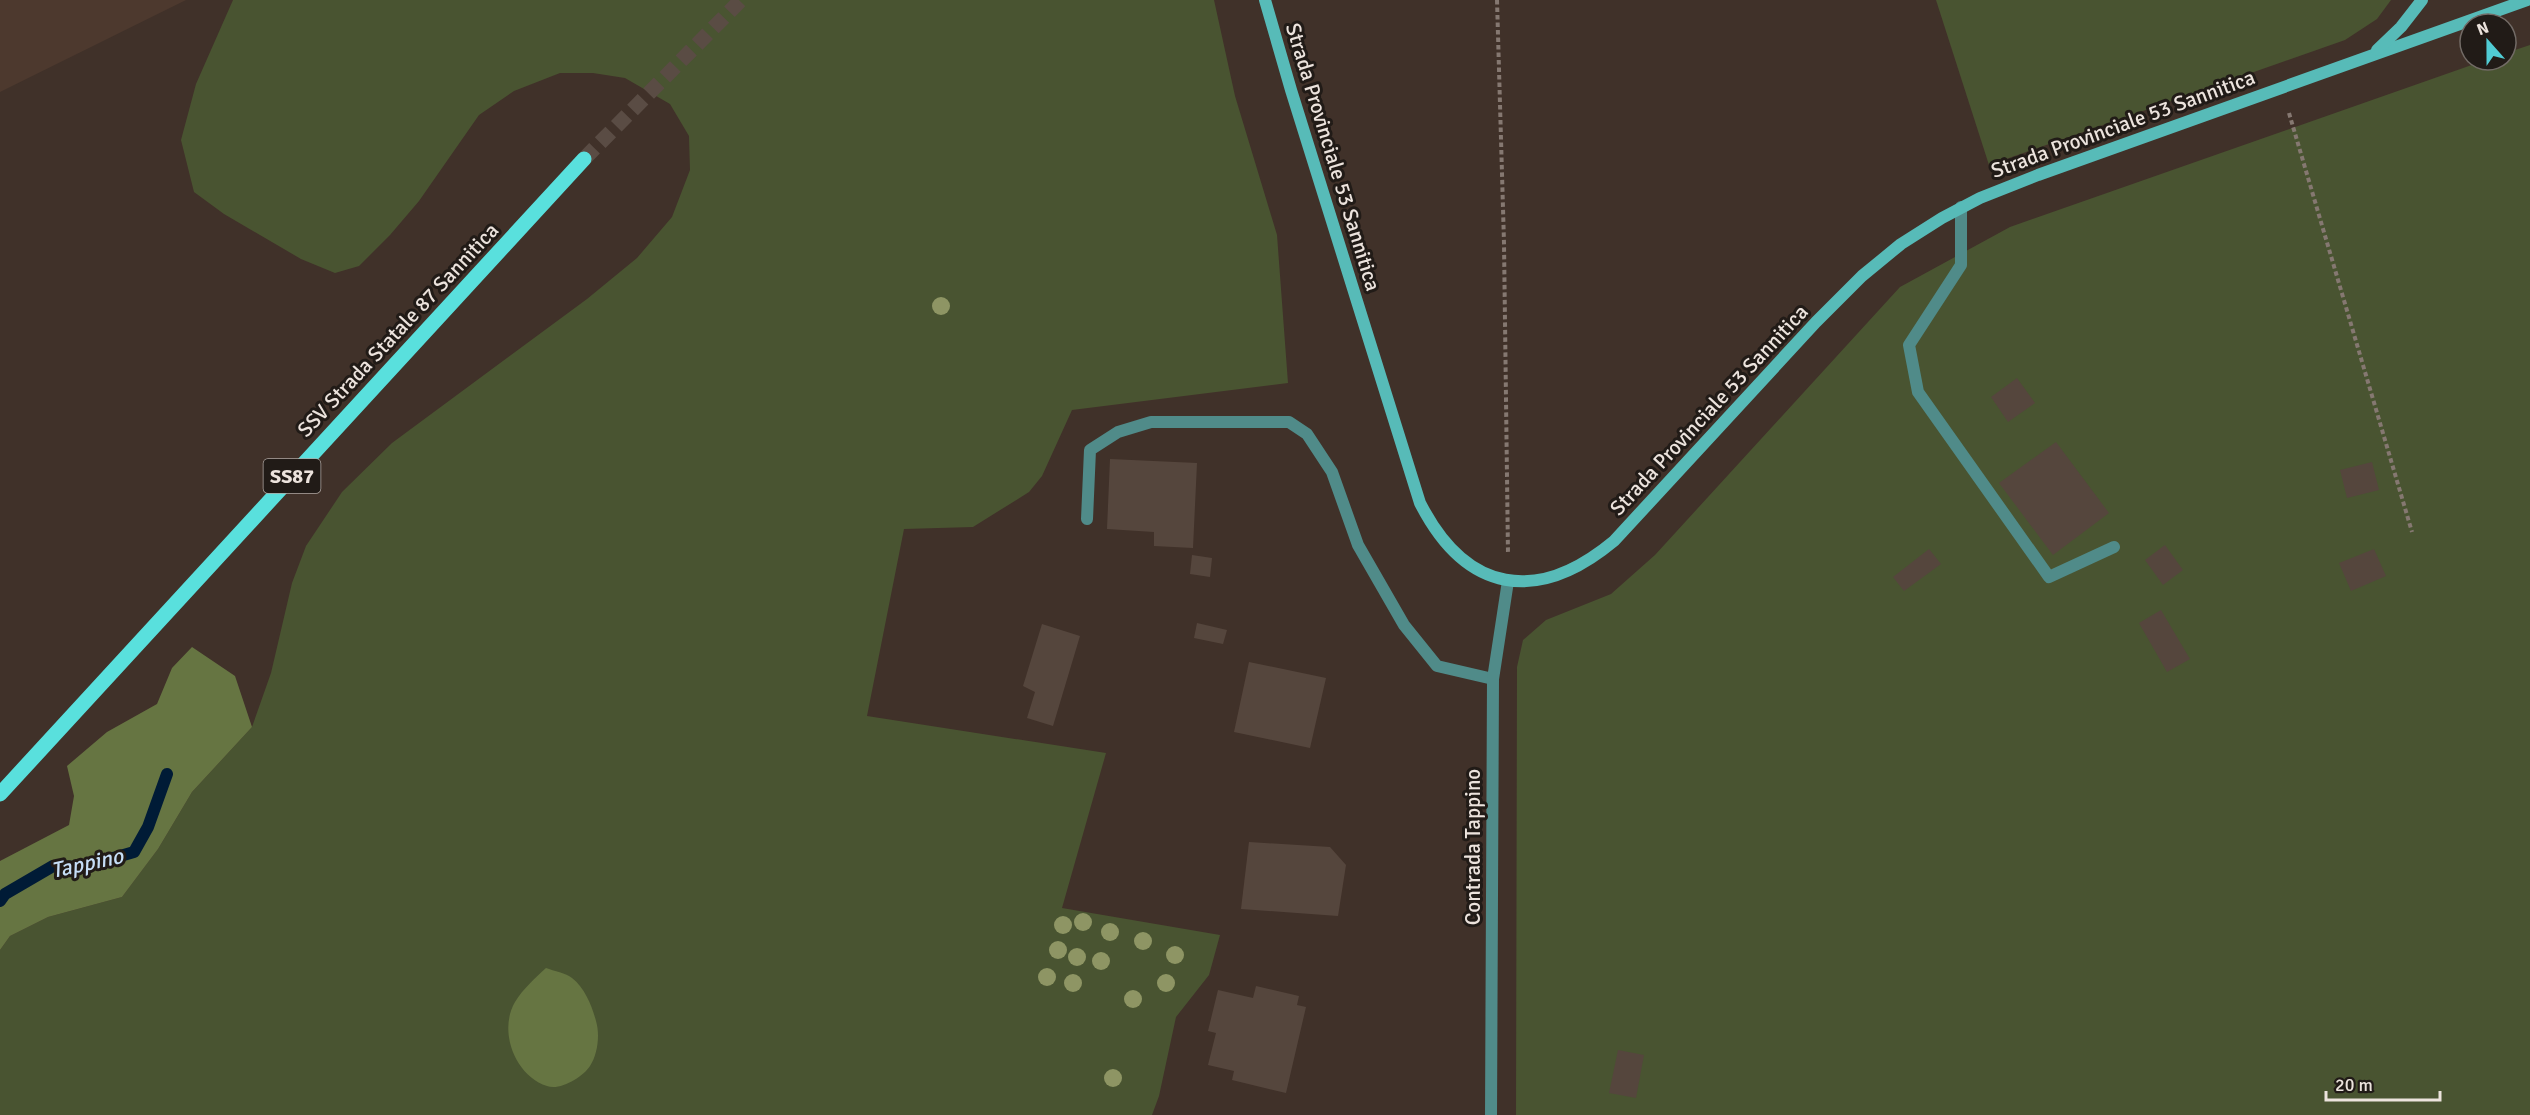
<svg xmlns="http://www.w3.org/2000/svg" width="2530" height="1115" viewBox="0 0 2530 1115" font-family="Signika,sans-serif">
<rect width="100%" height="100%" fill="#403129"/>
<polygon fill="#4d392e" points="0,0 186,0 0,92"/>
<g fill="#495431">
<polygon points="233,0 1214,0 1235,96 1277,235 1288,383 1072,410 1042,476 1029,492 973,527 904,529 867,716 1106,753 1062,908 1220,935 1209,975 1176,1017 1159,1096 1152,1115 0,1115 0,950 10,936 48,917 122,897 158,849 192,792 252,727 271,673 292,583 306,546 342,492 392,443 587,299 637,258 672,217 690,170 689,136 670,104 625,78 593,73 560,73 514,91 479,115 419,201 390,235 359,266 335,273 301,259 224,214 194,192 181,140 196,84"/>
<polygon points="1936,0 2391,0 2377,19 2345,40 1989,165"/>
<polygon points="2530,45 2530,1115 1516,1115 1517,667 1523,640 1546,620 1611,594 1655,555 1900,287 2010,227 2486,60 2506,60 2506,53"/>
</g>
<g fill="#667542">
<polygon points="192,647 235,676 252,727 192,792 158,849 122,897 48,917 10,936 0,950 0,861 69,825 74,796 67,766 107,732 157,704 172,668"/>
<path d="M546 968C554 971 566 973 572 978 585 988 592 1006 596 1021 600 1034 598 1054 590 1066 583 1077 560 1091 547 1086 515 1076 498 1031 515 1002 523 989 535 978 546 968Z"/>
</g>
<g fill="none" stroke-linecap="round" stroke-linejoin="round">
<polyline stroke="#001b36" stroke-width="12" points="0,901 5,894 53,866 82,867 134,852 148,827 167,774"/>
</g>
<g fill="#55463d">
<polygon points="2017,378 2035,403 2008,422 1991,397"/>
<polygon points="2056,442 2109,513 2053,555 1999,483"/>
<polygon points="1110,459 1197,463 1193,548 1154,546 1154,532 1107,529"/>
<polygon points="2372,462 2379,490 2347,498 2340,470"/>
<polygon points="2165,545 2183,570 2163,585 2145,560"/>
<polygon points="1929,549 1941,564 1904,591 1893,577"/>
<polygon points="2374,549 2386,576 2351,591 2339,563"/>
<polygon points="1192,555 1212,558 1210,577 1190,574"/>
<polygon points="2161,610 2190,659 2167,672 2139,623"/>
<polygon points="1197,623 1227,630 1223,644 1194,638"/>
<polygon points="1042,624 1080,636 1053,726 1027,718 1035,692 1023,686"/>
<polygon points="1249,662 1326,678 1310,748 1234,732"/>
<polygon points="1249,842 1330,847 1346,865 1338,916 1241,909"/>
<polygon points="1256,986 1299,996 1297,1005 1306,1007 1286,1093 1232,1080 1234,1071 1208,1065 1216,1033 1208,1031 1218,990 1253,998"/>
<polygon points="1618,1050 1644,1055 1636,1098 1609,1093"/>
</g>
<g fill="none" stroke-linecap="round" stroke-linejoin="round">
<polyline stroke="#5a4c44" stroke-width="15" stroke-dasharray="15 8" stroke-linecap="butt" points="584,159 741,0"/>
<g stroke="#857871" stroke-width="4" stroke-dasharray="4.5 3" stroke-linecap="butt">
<polyline points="1497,0 1504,243 1508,554"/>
<polyline points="2289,113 2412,532"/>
</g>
<g stroke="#508b89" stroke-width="12">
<polyline points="1961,207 1961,265 1909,345 1918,392 2049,577 2114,547"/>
<polyline points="1087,519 1090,450 1118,432 1151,422 1289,422 1307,434 1332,472 1358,545 1404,625 1437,666 1493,679"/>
</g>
<polyline stroke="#508b89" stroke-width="12" points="1491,1115 1493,679 1508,581"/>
<g stroke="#57bbb8" stroke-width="12">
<path d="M1265 0 1291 90 1420 503C1466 593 1537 605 1614 541L1816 322 1862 276 1901 244 1942 218 1980 198 2038 175 2527 0"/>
<polyline points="2377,50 2401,27 2422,0"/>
</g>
<polyline stroke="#59e0dd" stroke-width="15" points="0,794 584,159"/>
</g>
<g fill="#8e9564">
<circle cx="941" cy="306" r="9"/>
<circle cx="1083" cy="922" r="9"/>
<circle cx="1063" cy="925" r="9"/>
<circle cx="1110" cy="932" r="9"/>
<circle cx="1143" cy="941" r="9"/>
<circle cx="1058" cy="950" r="9"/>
<circle cx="1175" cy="955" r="9"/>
<circle cx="1077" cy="957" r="9"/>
<circle cx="1101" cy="961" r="9"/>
<circle cx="1047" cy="977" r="9"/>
<circle cx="1073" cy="983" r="9"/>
<circle cx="1166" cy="983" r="9"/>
<circle cx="1133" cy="999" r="9"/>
<circle cx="1113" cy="1078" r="9"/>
</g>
<g text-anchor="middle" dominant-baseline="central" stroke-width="6" stroke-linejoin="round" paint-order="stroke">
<rect fill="#211b17" stroke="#afa7a2" stroke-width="1.5" x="263.5" y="459" width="57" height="34" rx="4.5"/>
<g font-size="20" font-weight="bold" fill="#ece3dd">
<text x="292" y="476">SS87</text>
</g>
<g font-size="21" fill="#ece3dd" stroke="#211b17">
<text transform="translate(2123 124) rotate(-20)">Strada Provinciale 53 Sannitica</text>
<text transform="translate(1333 157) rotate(73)">Strada Provinciale 53 Sannitica</text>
<text transform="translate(398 330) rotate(-47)">SSV Strada Statale 87 Sannitica</text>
<text transform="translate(1709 410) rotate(-47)">Strada Provinciale 53 Sannitica</text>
<text transform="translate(1473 847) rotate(-90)">Contrada Tappino</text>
</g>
<g font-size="22" font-style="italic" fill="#c6def7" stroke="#211b17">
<text transform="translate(87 863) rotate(-12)">Tappino</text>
</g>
</g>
<g transform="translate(2488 42) rotate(339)"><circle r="28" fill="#211b17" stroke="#726b66" stroke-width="1.5"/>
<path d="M0-4.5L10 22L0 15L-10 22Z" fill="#51ccd4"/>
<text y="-9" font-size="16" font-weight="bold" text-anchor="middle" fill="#ece3dd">N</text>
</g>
<path d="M2326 1091v9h114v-9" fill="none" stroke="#ece3dd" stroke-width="3"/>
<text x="2335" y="1091" font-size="18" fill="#ece3dd" stroke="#211b17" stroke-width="4.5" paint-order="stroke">20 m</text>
</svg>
